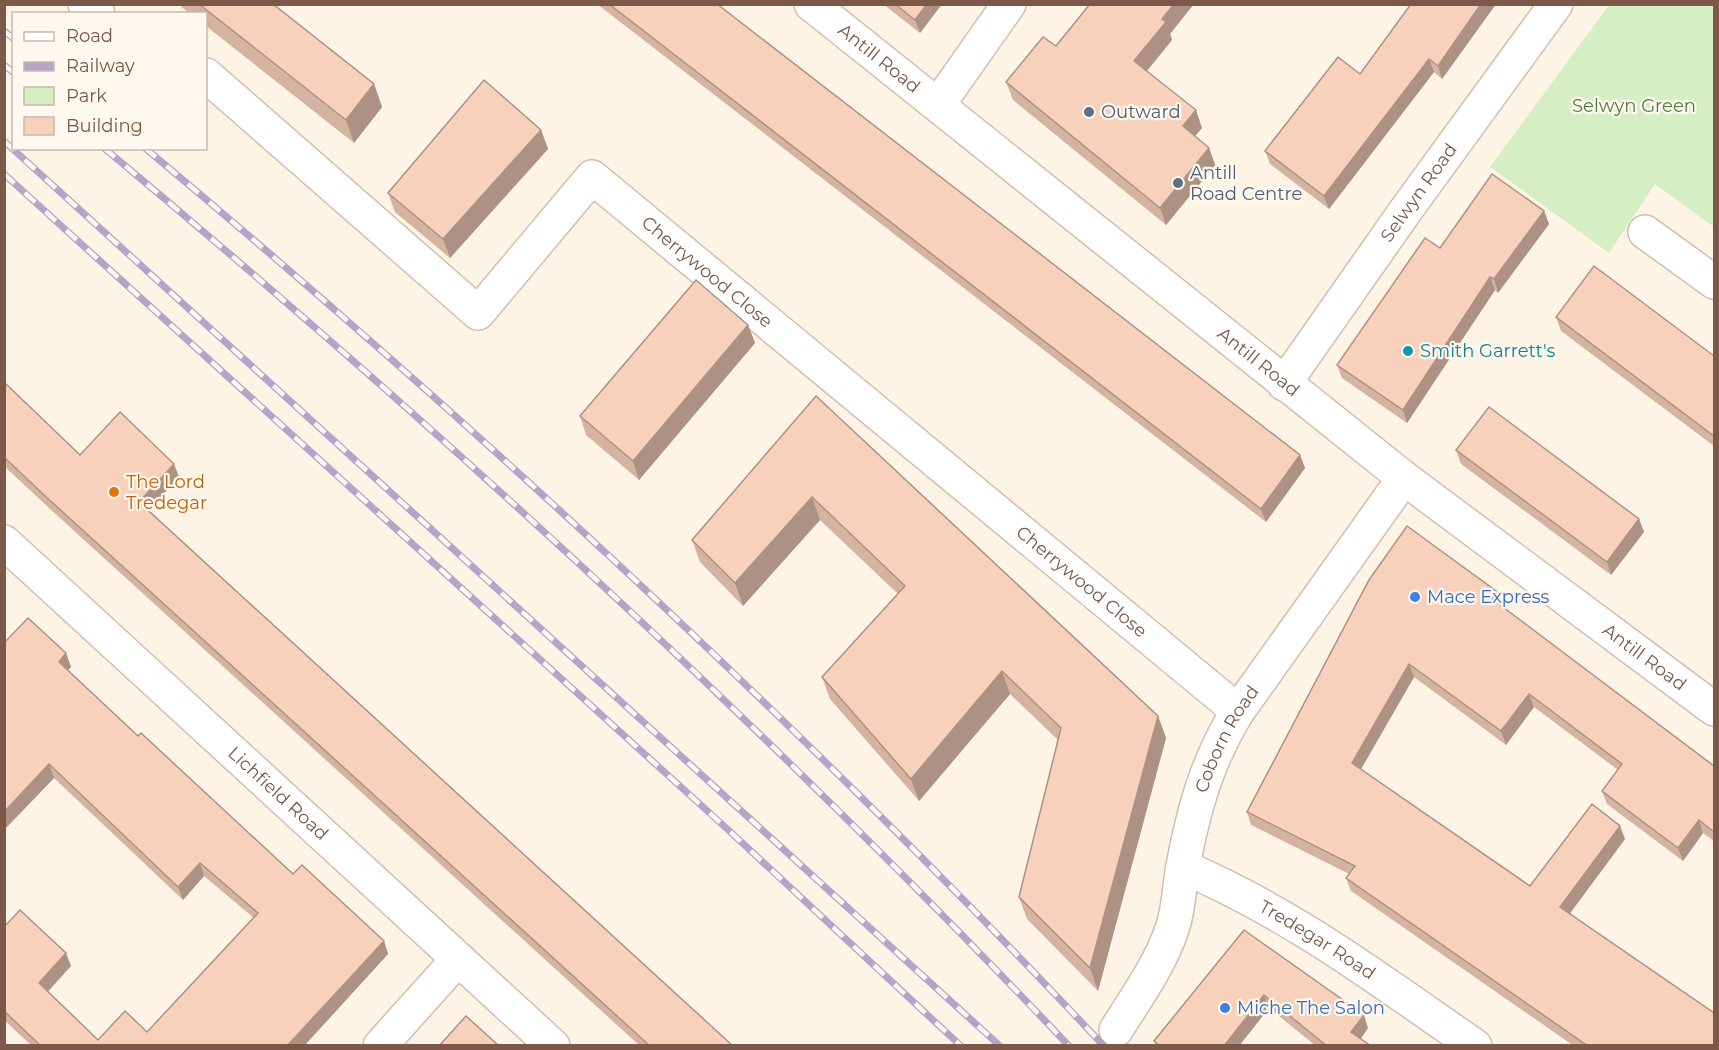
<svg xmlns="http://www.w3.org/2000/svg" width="1719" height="1050" viewBox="0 0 1719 1050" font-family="Montserrat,sans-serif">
<rect width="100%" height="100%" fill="#fef4e6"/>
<polygon fill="#d6eec3" points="1609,5 1714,5 1714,227 1655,184 1609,253 1490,167"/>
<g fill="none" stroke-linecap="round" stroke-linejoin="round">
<defs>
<g id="minor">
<polyline points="85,4 98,14"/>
<path id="s1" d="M811 4 1404 478 1714 709"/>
<path id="s2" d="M206 75 478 313 592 177 1238 711"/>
<polyline points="938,105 1009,4"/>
<polyline points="1645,232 1714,282"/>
<path id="s3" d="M1284 384 1406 210 1556 4"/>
<path id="s4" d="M4 542 553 1046"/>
<path id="s5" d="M1183 867C1289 912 1381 981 1475 1046"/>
<path id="s6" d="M1116 1030C1136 998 1160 965 1172 929 1179 910 1179 886 1183 866 1194 808 1207 761 1238 711L1404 478"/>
<polyline points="380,1046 458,959"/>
</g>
</defs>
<use href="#minor" stroke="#d5bdad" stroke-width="36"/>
<use href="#minor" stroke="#fff" stroke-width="33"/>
<defs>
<g id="rail">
<polyline points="4,31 14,39"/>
<polyline points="4,65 14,73"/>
<polyline points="4,141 1000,1046"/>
<path d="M104 148C441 429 767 727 1069 1046"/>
<path d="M145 148C481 429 804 727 1104 1046"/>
<polyline points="4,174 724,826 961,1046"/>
</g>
</defs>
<use href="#rail" stroke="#b7a2ca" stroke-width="7"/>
<use href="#rail" stroke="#fff8ef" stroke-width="4.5" stroke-dasharray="14" stroke-linecap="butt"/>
</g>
<g fill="#d4b4a1">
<polygon points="178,4 273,4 374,84 382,107 354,143 206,26 206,14 190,14"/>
<polygon points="597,4 717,4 1300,455 1305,468 1266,522"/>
<polygon points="883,4 942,4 920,33"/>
<polygon points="1496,4 1442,79 1434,72 1329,209 1270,164 1265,151 1360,74"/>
<polygon points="1170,34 1172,40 1147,71 1202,128 1195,136 1209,148 1215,165 1166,225 1013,100 1006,82 1056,46"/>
<polygon points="541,130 548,149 450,258 395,212 388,193"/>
<polygon points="1544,211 1549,224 1498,293 1495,290 1407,423 1342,378 1337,365 1440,248"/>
<polygon points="1556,317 1714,356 1714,446 1561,331"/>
<polygon points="748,325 755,343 639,480 586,435 580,416"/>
<polygon points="4,382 80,455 174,464 179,477 148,510 733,1046 640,1046 49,508 4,466"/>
<polygon points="816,396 1158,716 1166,738 1098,991 1027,919 1019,897 1058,740 1010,694 919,801 830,699 822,677 898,594 820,520 743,606 700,562 692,540"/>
<polygon points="1456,450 1639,519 1644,532 1611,575 1461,464"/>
<polygon points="1369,580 1501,604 1500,605 1714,766 1714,841 1703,833 1683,861 1607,804 1602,791 1618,770 1534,707 1506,745 1414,677 1361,769 1530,886 1625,839 1570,913 1714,1046 1574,1046 1351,891 1346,878 1349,874 1251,825 1247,812"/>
<polygon points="4,643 66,653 71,667 68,670 138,736 293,874 384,941 388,954 304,1046 32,1046 4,1020 4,927 71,966 48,992 98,1040 147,1032 254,918 204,876 183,900 54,778 4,830"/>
<polygon points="1244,930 1368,1028 1361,1039 1371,1046 1316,1046 1269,1008 1239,1046 1156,1046 1154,1041"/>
</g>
<g fill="#ad9283">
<polygon points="927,4 942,4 920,33 915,20"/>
<polygon points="1174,4 1194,4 1170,34 1172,40 1141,78 1134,61 1162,19"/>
<polygon points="1481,4 1496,4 1442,79 1438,66"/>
<polygon points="1429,59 1434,72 1329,209 1324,196"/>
<polygon points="374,84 382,107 354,143 346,120"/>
<polygon points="1196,110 1202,128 1189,143 1183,126"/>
<polygon points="541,130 548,149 450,258 443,239"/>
<polygon points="1209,148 1215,165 1166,225 1160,208"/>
<polygon points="1544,211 1549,224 1498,293 1494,279"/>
<polygon points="1490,277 1495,290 1407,423 1403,410"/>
<polygon points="748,325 755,343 639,480 633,461"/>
<polygon points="1300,455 1305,468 1266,522 1261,509"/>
<polygon points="174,464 179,477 144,515 139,502"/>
<polygon points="812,497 820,520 743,606 735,583"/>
<polygon points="1639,519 1644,532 1611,575 1607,562"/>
<polygon points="1496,591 1501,604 1496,611 1491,598"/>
<polygon points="66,653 71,667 63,675 59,662"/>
<polygon points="1409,664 1414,677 1357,776 1352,763"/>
<polygon points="1002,671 1010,694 919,801 911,779"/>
<polygon points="1529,694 1534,707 1506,745 1501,731"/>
<polygon points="1158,716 1166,738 1098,991 1090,968"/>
<polygon points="49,764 54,778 4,830 4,812"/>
<polygon points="1699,820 1703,833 1683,861 1678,848"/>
<polygon points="1620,826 1625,839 1565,920 1560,907"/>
<polygon points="200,863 204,876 183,900 178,887"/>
<polygon points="384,941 388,954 304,1046 287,1046"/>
<polygon points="66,953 71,966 43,996 39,983"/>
<polygon points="1264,995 1269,1008 1239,1046 1224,1046"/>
<polygon points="1364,1015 1368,1028 1356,1045 1351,1032"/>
</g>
<g fill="#f7d1bb" stroke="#ad9283" stroke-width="1.5">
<polygon points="199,4 273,4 374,84 346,120"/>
<polygon points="609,4 717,4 1300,455 1261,509"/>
<polygon points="895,4 927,4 915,20"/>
<polygon points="1090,4 1174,4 1162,19 1166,22 1134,61 1196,110 1183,126 1209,148 1160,208 1006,82 1043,37 1056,46"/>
<polygon points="1411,4 1481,4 1438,66 1429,59 1324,196 1265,151 1338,57 1360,74"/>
<polygon points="484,80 541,130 443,239 388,193"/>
<polygon points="1492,174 1544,211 1494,279 1490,277 1403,410 1337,365 1425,238 1440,248"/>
<polygon points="1594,266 1714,356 1714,436 1556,317"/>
<polygon points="696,280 748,325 633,461 580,416"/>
<polygon points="4,382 80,455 120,412 174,464 139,502 733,1046 650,1046 44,495 4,457"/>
<polygon points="816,396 1158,716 1090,968 1019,897 1061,728 1002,671 911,779 822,677 905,586 812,497 735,583 692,540"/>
<polygon points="1489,407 1639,519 1607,562 1456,450"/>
<polygon points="1407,526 1496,591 1491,598 1714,766 1714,832 1699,820 1678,848 1602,791 1622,764 1529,694 1501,731 1409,664 1352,763 1530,886 1592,804 1620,826 1560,907 1714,1013 1714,1046 1588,1046 1346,878 1355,866 1247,812 1369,580"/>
<polygon points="28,618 66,653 59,662 138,736 141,733 293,874 302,865 384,941 287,1046 41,1046 4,1011 4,927 20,910 66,953 39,983 98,1040 125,1011 147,1032 258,913 200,863 178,887 49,764 4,812 4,643"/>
<polygon points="1244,930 1364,1015 1351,1032 1371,1046 1327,1046 1264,995 1224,1046 1160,1046 1154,1041"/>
<polygon points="466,1016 499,1046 439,1046"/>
</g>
<g fill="#5c6f8a" stroke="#fff8ef" stroke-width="2">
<circle cx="1089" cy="112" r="6"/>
<circle cx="1178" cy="183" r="6"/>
</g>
<circle fill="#0f9aa8" stroke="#fff8ef" stroke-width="2" cx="1408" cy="351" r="6"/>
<circle fill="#e8710a" stroke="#fff8ef" stroke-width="2" cx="114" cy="492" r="6"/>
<g fill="#3f7fe0" stroke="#fff8ef" stroke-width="2">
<circle cx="1415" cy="597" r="6"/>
<circle cx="1225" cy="1008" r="6"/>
</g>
<g text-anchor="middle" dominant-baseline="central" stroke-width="4.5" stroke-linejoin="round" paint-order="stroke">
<g font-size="18" fill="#7b5847" stroke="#fff8ef">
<text stroke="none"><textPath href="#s1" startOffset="87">Antill Road</textPath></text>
<text stroke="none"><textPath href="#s3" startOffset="234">Selwyn Road</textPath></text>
<text stroke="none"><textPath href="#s2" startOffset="688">Cherrywood Close</textPath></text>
<text stroke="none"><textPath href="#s1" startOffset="573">Antill Road</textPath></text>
<text stroke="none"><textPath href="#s2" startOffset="1174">Cherrywood Close</textPath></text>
<text stroke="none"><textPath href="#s1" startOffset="1059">Antill Road</textPath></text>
<text stroke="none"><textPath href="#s6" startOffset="315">Coborn Road</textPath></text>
<text stroke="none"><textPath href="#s4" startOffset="372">Lichfield Road</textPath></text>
<text stroke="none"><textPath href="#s5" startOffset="153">Tredegar Road</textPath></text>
</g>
<g font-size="18" fill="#507c3c" stroke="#fff8ef">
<text x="1634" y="106">Selwyn Green</text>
</g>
<g font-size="18" fill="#4e5e75" stroke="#fff8ef" text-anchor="start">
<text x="1101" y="112">Outward</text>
<text x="1190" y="173">Antill<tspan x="1190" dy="21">Road Centre</tspan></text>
</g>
<g font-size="18" fill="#0d838f" stroke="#fff8ef" text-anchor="start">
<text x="1420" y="351">Smith Garrett's</text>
</g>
<g font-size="18" fill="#c56008" stroke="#fff8ef" text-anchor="start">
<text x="126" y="482">The Lord<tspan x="126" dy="21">Tredegar</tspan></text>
</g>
<g font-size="18" fill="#366cbe" stroke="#fff8ef" text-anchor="start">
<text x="1427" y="597">Mace Express</text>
<text x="1237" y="1008">Miche The Salon</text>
</g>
</g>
<rect width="1719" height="1050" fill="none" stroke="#7b5847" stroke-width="12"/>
<rect x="12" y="12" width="195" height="138" fill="#fff8ef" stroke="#cab8ac" stroke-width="1.5"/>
<rect x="24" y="32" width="30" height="9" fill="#ffffff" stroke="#cab8ac" stroke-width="1.5"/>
<text x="66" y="42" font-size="18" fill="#7b5847">Road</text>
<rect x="24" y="62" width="30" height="9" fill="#b7a2ca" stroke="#cab8ac" stroke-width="1.5"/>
<text x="66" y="72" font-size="18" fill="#7b5847">Railway</text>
<rect x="24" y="87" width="30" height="18" fill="#d6eec3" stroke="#cab8ac" stroke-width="1.5"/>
<text x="66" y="102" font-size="18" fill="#7b5847">Park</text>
<rect x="24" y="117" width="30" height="18" fill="#f7d1bb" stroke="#cab8ac" stroke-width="1.5"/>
<text x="66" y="132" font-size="18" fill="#7b5847">Building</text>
</svg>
